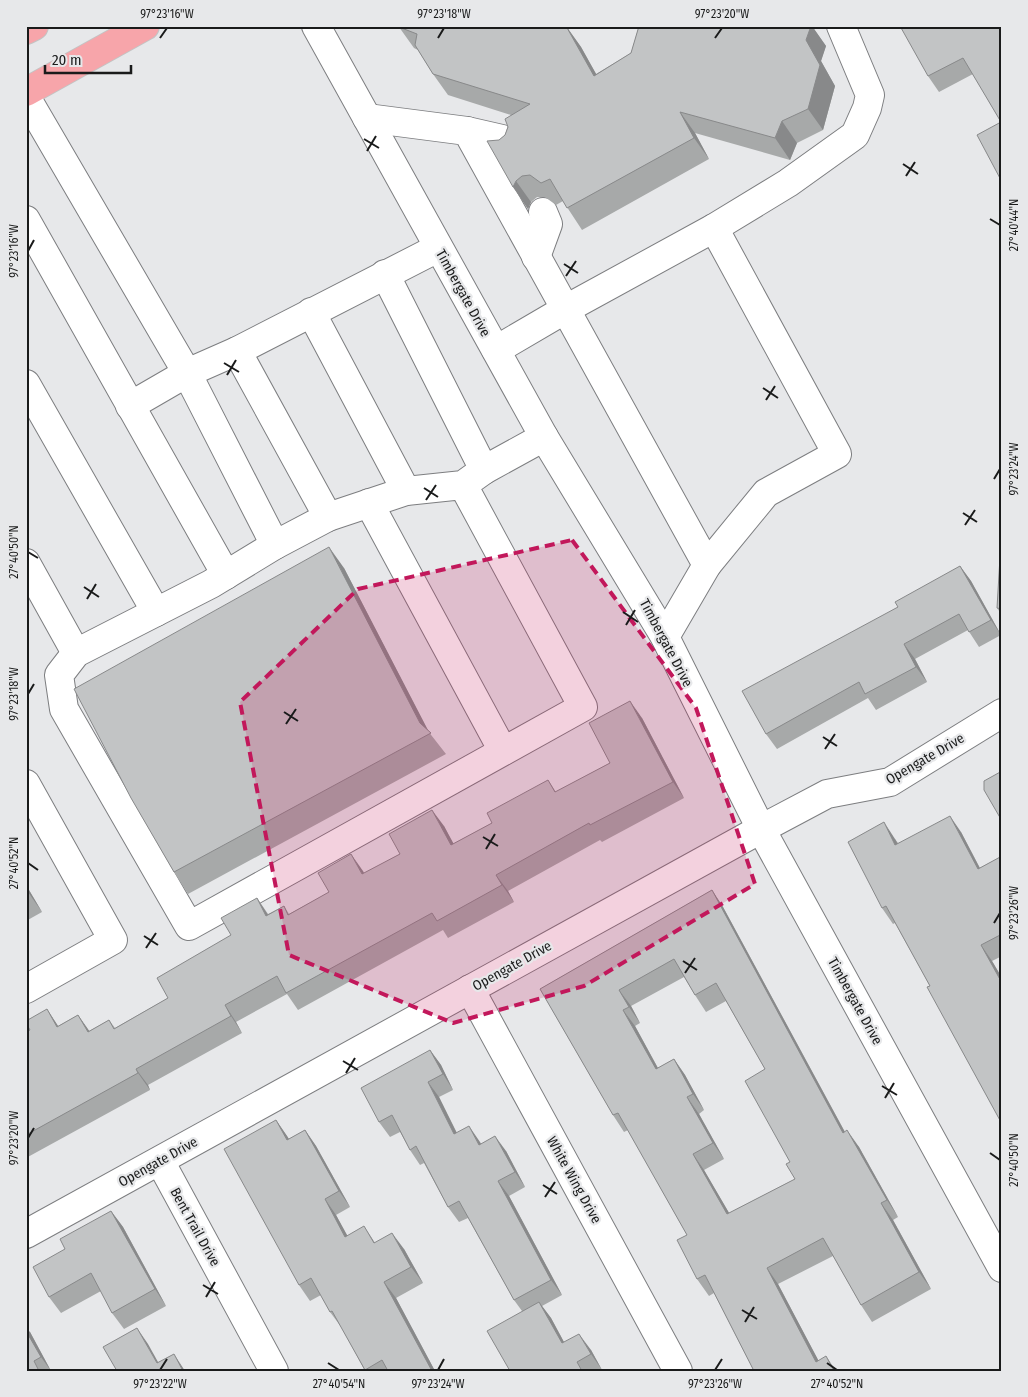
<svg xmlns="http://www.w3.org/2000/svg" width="1028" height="1397" viewBox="0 0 1028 1397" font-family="'Fira Sans Condensed',sans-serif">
<rect width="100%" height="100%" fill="#e7e8ea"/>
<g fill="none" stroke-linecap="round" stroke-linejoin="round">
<defs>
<g id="minor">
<polyline points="316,26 544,437 665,637 761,829 1002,1268"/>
<polyline points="26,97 187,373 275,545"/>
<polyline points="367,118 467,131 707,565"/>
<polyline points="467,131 502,139 507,148"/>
<polyline points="26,220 226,575"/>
<polyline points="536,257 548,224 543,212"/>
<polyline points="385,274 484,470"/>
<polyline points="311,312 406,491"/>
<polyline points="496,350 566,309 714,228 788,183 855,135 867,108 870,95 841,26"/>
<polyline points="237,351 328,517"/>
<polyline points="26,384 156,612"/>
<polyline points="130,406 187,373 237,351 438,248"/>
<polyline points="463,485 583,707 189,926 64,709 59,675 76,653 211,584 275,545 328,517 406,491 463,485 484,470 544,437"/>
<polyline points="369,503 503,751"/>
<polyline points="26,563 76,653"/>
<polyline points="665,637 707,565 766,493 837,454 714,228"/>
<polyline points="26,784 113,940 26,989"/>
<polyline points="470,989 678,1371"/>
<polyline points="160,1161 274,1371"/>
<polyline points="26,1234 761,829 827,794 890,782 1002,713"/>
</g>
<g id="major">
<polyline points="26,30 34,26"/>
<polyline points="26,92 145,26"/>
</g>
</defs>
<use href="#minor" stroke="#7d7e80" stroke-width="30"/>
<use href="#major" stroke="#c3c4c4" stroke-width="30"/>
<use href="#minor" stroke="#fff" stroke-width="28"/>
<use href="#major" stroke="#f7a5aa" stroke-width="28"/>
</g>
<g fill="#a7a9a9" fill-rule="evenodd">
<polygon points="566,26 581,47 596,74 631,53 639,26 812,26 826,46 821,61 835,86 823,130 797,143 790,160 695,133 709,159 582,230 563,201 556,205 545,197 537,197 531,202 528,209 513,187 499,140 505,135 511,115 448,95 433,74 418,50 414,48 399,27"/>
<polygon points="1002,26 1001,122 973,74 939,92 928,76"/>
<polygon points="1002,540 1002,615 997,608"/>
<polygon points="960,566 971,581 1001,635 979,647 968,630 915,659 927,682 876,710 868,698 777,749 766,734 898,607"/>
<polygon points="344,568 428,731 446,754 188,894 174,872"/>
<polygon points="642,718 684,798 602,842 600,840 508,891 514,902 448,938 443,930 298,1010 287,994 236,1022 242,1033 148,1085 150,1090 26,1158 26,1032 30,1030 47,1009 58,1026 78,1015 89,1031 109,1020 115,1028 168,998 231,935 257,898 268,914 284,906 289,914 400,854 444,826 453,844 492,823 548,780 556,792 610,763"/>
<polygon points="961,832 980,868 1002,856 1002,956 992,961 1002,978 1002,1124 930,986 895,923 893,924 882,908 895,839 898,843"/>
<polygon points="26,885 42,912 26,921"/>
<path d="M712 890 723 907 845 1132 859 1147 898 1217 893 1220 931 1289 872 1322 861 1305 833 1256 778 1284 818 1360 836 1371H754L714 1293 709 1296 697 1279 687 1235 628 1130 624 1132 613 1115 540 989ZM684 977 695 995 706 1012 726 1001 765 1069 795 1179 729 1213 704 1170 724 1159 699 1114 704 1110 685 1075 674 1059 658 1068 635 1026 640 1023 631 1006Z"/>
<polygon points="430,1050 441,1065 453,1090 439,1097 457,1133 481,1144 506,1151 525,1187 509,1196 562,1295 542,1306 551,1318 564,1342 591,1350 602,1370 601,1371 510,1371 522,1311 514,1300 468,1218 459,1222 448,1207 424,1163 420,1165 410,1150 400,1132 390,1137 379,1122"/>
<polygon points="276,1120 289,1139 305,1130 316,1146 350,1207 336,1215 347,1236 404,1249 423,1283 396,1298 435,1371 365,1371 342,1328 330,1312 321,1295 310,1301 299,1285"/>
<polygon points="111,1211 123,1227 166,1306 124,1329 112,1313 101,1291 61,1313 49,1297 65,1249"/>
<polygon points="30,1332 51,1371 26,1371"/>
</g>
<g fill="#88898a">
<polygon points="566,26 581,47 609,97 594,76"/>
<polygon points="811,26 812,26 826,46 821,61 835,86 823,130 808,109 806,40"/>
<polygon points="680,112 695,133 709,159 694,138"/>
<polygon points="782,121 797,143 790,160 775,138"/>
<polygon points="516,181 531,202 528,209 513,187"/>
<polygon points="329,547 344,568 430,734 420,723"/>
<polygon points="960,566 971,581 1001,635 991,620"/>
<polygon points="904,644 915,659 927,682 916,667"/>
<polygon points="630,701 642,718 684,798 673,782"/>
<polygon points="432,810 444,826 463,861 451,845"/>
<polygon points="950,816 961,832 989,886 978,869"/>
<polygon points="884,822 895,839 907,861 895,845"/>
<polygon points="351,854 363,871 374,891 362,874"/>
<polygon points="496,875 508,891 514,902 502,885"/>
<polygon points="26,885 42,912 28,892 26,888"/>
<polygon points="712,890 723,907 854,1149 843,1133"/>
<polygon points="257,898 268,915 266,916"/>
<polygon points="981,945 992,961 1002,978 1002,983"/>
<polygon points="619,990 631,1006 640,1023 629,1007"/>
<polygon points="225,1005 236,1022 242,1033 231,1016"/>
<polygon points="47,1009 58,1026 57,1027"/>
<polygon points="623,1010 635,1026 667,1085 656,1069"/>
<polygon points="78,1015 90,1032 88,1032"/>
<polygon points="430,1050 441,1065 453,1090 443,1074"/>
<polygon points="674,1059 685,1075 704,1110 693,1094"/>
<polygon points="136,1069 148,1085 150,1090 138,1073"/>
<polygon points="428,1082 439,1097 465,1150 454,1134"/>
<polygon points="687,1097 699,1114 724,1159 713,1143"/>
<polygon points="276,1120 287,1136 299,1156 287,1140"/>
<polygon points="469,1126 480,1142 490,1160 479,1145"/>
<polygon points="305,1130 316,1146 350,1207 339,1191"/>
<polygon points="847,1130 859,1147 898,1217 887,1200"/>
<polygon points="495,1136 506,1151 525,1187 515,1172"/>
<polygon points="693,1154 704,1170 739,1230 727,1214"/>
<polygon points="498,1181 509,1196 562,1295 551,1280"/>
<polygon points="325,1199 336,1215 357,1253 345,1237"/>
<polygon points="881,1203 893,1220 931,1289 919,1272"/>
<polygon points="111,1211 123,1227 166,1306 155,1289"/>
<polygon points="364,1226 375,1243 374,1243"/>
<polygon points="392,1233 404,1249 423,1283 411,1267"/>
<polygon points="767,1268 778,1284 824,1371 816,1362"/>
<polygon points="384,1282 396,1298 435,1371 432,1371"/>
<polygon points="539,1302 551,1318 573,1359 562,1343"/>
<polygon points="26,1328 30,1332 51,1371 41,1357 26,1331"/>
<polygon points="137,1328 148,1344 163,1371 157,1363"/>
<polygon points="579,1334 591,1350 602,1370 591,1354"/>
<polygon points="174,1354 185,1371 183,1371"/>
<polygon points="826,1356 836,1371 834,1371"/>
</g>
<g fill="#c2c4c5" stroke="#88898a" fill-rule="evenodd">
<polygon points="399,26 566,26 594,76 631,53 639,26 811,26 806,40 820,65 808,109 782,121 775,138 680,112 694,138 567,208 550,179 541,183 530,175 522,176 516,181 513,187 487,141 499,140 505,135 508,127 505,119 530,104 433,74 415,45 417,34 399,27"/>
<polygon points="900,26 1002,26 1002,182 977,135 1001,122 963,58 928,76"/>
<polygon points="1001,540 1002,540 1002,609 997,608"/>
<polygon points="329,547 420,723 431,733 174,872 131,798 74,689"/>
<polygon points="960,566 991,620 969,632 959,614 904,644 916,667 865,694 859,682 766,734 742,691 898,607 895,602"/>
<polygon points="630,701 673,782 590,825 589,823 496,875 502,885 437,921 432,913 286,993 277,976 225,1005 231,1016 136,1069 138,1073 26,1135 26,1032 30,1030 26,1023 26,1021 47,1009 57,1027 78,1015 88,1032 109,1020 114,1029 168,998 157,978 231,935 221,918 257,898 266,916 284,906 288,915 329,892 318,873 351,854 362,874 400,854 389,834 432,810 451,845 492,823 487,813 548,780 555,792 610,763 589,723"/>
<polygon points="1002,771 1002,821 984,790 984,781"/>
<polygon points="950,816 978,869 1002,856 1002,934 981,945 1002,983 1002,1124 927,987 930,986 886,906 882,908 848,842 884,822 895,845"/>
<path d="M712 890 843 1133 847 1130 887 1200 881 1203 919 1272 861 1305 823 1238 767 1268 816 1362 826 1356 834 1371H754L705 1275 697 1279 677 1240 687 1235 618 1113 613 1115 540 989ZM674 959 695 995 716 983 765 1069 745 1081 790 1162 786 1164 795 1179 727 1214 693 1154 713 1143 687 1097 693 1094 674 1059 656 1069 623 1010 629 1007 619 990Z"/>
<polygon points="430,1050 443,1074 428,1082 454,1134 469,1126 479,1145 495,1136 515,1172 498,1181 551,1280 514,1300 459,1201 448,1207 416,1146 410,1150 392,1115 379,1122 361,1088"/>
<polygon points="276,1120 287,1140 305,1130 339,1191 325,1199 345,1237 364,1226 374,1243 392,1233 411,1267 384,1282 432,1371 388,1371 382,1360 365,1370 332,1311 330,1312 311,1278 299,1285 224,1149"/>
<polygon points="111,1211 155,1289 112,1313 91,1273 49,1297 33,1267 65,1249 60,1239"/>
<polygon points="539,1302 562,1343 579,1334 591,1354 577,1362 582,1371 514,1371 514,1370 510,1371 487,1331"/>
<polygon points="137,1328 157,1363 174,1354 183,1371 117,1371 103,1347"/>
<polygon points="26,1331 41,1357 34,1361 39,1371 26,1371"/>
</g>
<path fill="#c2185b" fill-opacity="0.2" stroke="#c2185b" stroke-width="4" stroke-dasharray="10 6" stroke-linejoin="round" d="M572 540 696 708 755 884 584 986 453 1023 289 955 240 702 358 589Z"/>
<path fill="none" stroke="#1a1b1b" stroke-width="2" d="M160 38 167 28M438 38 444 28M715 38 722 28M364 139 379 148M367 151 376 136M903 164 918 174M906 176 915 162M990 219 1000 225M28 251 34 240M564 264 578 273M566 276 576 261M224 363 239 372M227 375 236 360M763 388 778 398M766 400 775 386M994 479 1000 469M424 488 438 497M426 500 436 485M963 513 977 522M965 525 975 510M28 552 38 558M84 587 99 597M87 599 96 584M623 612 638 622M626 625 635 610M28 694 34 684M284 712 298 721M286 724 296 709M823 737 837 746M825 749 835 734M483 837 498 846M486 849 495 834M28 863 38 870M994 923 1000 913M144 936 158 945M146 948 156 933M683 961 697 970M685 973 695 958M343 1061 358 1070M346 1073 355 1058M882 1086 897 1095M885 1098 894 1083M28 1138 34 1128M990 1153 1000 1160M543 1185 557 1194M545 1197 555 1182M203 1285 218 1294M206 1297 215 1282M742 1310 757 1319M745 1322 754 1307M328 1363 339 1370M827 1363 837 1370M160 1370 167 1359M438 1370 444 1359M715 1370 722 1359"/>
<g text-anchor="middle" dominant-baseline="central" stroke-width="4.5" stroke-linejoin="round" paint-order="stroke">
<g font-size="14" fill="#1a1b1b" stroke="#e7e8ea">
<text transform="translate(463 293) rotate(61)">Timbergate Drive</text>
<text transform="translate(666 643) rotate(62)">Timbergate Drive</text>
<text transform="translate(925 759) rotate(-30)">Opengate Drive</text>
<text transform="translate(512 966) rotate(-29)">Opengate Drive</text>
<text transform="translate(855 1001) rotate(61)">Timbergate Drive</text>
<text transform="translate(158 1162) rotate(-29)">Opengate Drive</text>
<text transform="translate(574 1180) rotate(61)">White Wing Drive</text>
<text transform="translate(195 1227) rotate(61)">Bent Trail Drive</text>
</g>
</g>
<rect width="1028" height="1397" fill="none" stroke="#e7e8ea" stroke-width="55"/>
<path d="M45 65v8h86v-8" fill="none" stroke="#1a1b1b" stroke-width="2.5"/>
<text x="52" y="65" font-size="15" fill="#1a1b1b" stroke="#e7e8ea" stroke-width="4" paint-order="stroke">20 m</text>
<rect x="28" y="28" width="972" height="1342" fill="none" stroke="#1a1b1b" stroke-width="2"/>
<g font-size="12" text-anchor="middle" fill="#1a1b1b">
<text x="167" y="18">97°23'16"W</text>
<text x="444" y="18">97°23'18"W</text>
<text x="722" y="18">97°23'20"W</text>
<text transform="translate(1014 225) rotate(-90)" y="4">27°40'44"N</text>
<text transform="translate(14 251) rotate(-90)" y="4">97°23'16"W</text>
<text transform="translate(1014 469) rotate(-90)" y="4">97°23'24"W</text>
<text transform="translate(14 552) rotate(-90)" y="4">27°40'50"N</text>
<text transform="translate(14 694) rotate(-90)" y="4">97°23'18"W</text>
<text transform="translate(14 863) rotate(-90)" y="4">27°40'52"N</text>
<text transform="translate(1014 913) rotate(-90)" y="4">97°23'26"W</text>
<text transform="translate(14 1138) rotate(-90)" y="4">97°23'20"W</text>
<text transform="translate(1014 1160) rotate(-90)" y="4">27°40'50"N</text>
<text x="160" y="1388">97°23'22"W</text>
<text x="339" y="1388">27°40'54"N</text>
<text x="438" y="1388">97°23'24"W</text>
<text x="715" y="1388">97°23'26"W</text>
<text x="837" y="1388">27°40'52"N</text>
</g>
</svg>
